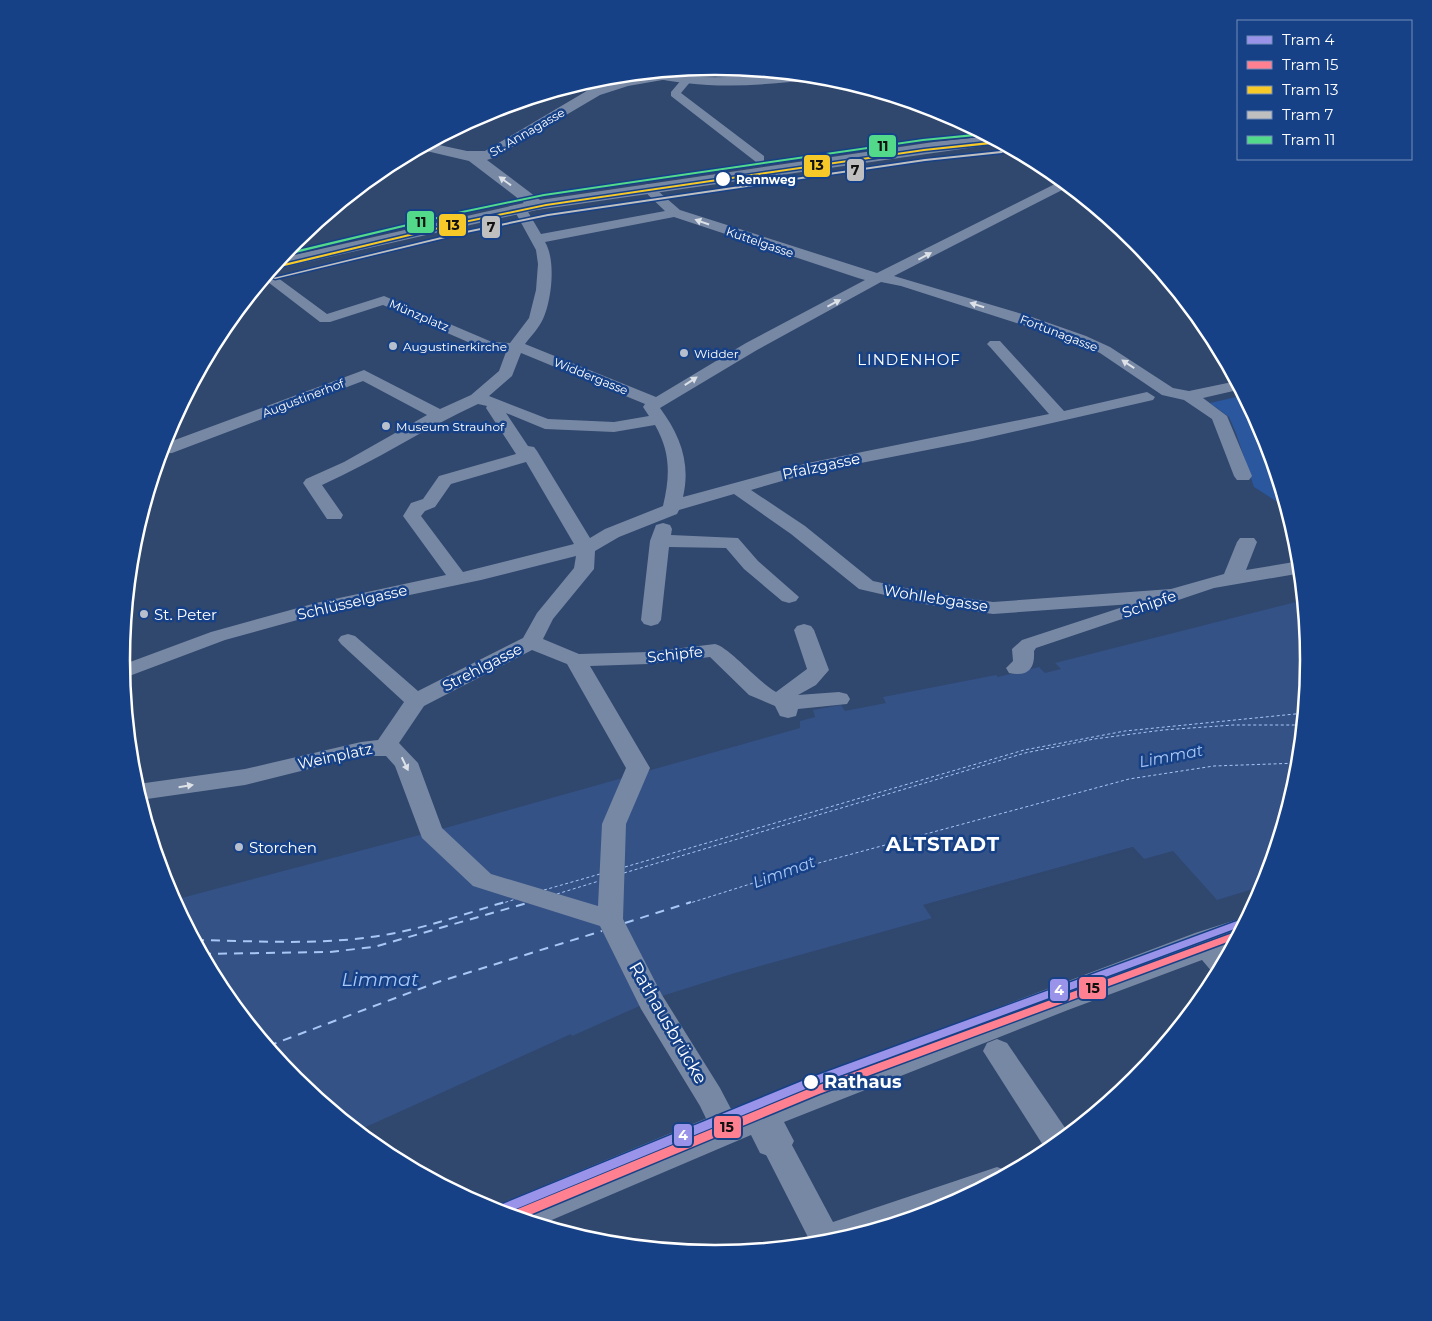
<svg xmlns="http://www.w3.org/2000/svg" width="1432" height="1321" viewBox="0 0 1432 1321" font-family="Montserrat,sans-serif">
<rect width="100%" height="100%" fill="#30476e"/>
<polygon fill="#2a579e" points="1245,395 1265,433 1286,503 1279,503 1254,487 1236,433 1229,417 1210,403"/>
<polygon fill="#345286" points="1304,600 1310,661 1299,777 1266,885 1217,900 1173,851 1144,859 1133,847 924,905 932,918 735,973 662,996 572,1036 571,1034 357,1131 296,1080 222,990 174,900 431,832 800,728 800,721 815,717 813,710 841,705 845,711 886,703 883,697 996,675 998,677 1039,667 1045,673 1061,669 1055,663"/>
<polygon fill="#30476e" points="1133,847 1144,859 1141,860 1132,849 927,906 934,917 932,918 923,905"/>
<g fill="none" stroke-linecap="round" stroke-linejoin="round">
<g stroke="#a9c7f5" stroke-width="1" stroke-dasharray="3 2.5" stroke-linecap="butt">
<polyline points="625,867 1024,750 1125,731 1305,713"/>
<polyline points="624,873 1025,753 1094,739 1163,730 1233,725 1304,725"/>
<polyline points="544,890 600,874"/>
<polyline points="557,894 599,881"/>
<polyline points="500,904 516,899"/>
<polyline points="687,904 804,867 1129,779 1214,766 1300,763"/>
</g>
<g stroke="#a9c7f5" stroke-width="2" stroke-dasharray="9 7" stroke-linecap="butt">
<polyline points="625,923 691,902"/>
<path d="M195 940C260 941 326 946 390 934 429 927 467 913 505 902"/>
<polyline points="202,954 329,952 374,947 527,903"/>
<polyline points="268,1046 438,982 602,931"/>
</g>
<g fill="#7788a4" fill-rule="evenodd">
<polygon points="686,78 691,81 681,93 764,156 764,162 756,162 671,96 671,92 682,79"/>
<path d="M1063 180 1070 186 894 276 1029 316 1086 336 1110 347 1173 388 1189 391 1237 381 1242 389 1203 398 1227 416 1252 476 1249 480H1237L1234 476 1212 419 1184 400 1162 395 1100 353 1076 342 901 286 881 282 757 350 660 408C680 435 691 463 683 497L808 463 1049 414 990 347 987 344 990 341H1000L1064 411 1147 392 1155 397 1153 400 973 441 810 473 751 490 805 526 873 581 924 592 993 602 1171 589 1224 574 1237 542 1240 538H1254L1257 542 1246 570 1300 561 1302 573 1214 588 1036 648 1034 651C1035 668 1029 677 1009 673L1006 668 1013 661 1012 649 1022 640 1132 604 993 614 924 604 859 589 791 534 734 494 679 510 677 514 619 537 595 551 594 569 553 619 543 639 579 654 649 652 715 644C729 647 757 681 776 692L807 669 794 630 797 626 804 624 811 626 814 630 829 670 816 685 798 695 839 692 847 694 850 699 847 704 798 709 796 716 788 718 780 716 775 706 749 695 710 657 649 664 590 666 650 768 626 824 623 919 662 995 720 1088 741 1128 737 1137 726 1141 715 1137 700 1106 641 1009 600 926 473 886 422 838 395 766 386 756H361L245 785 140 800 136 785 138 784 245 769 361 742 378 740 404 702 341 644 338 640 341 636 348 634 355 636 418 691 523 638 537 613 574 568 576 556 481 580 319 614 225 640 124 678 122 665 211 632 316 603 446 575 403 516 411 503 423 499 439 476 516 454 486 408 487 406 478 404C425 428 376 461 322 485L343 515 341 519H327L303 483 306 479 344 462 427 415 363 381 172 453 161 454 164 444 364 370 440 409 471 395 499 371 506 352 484 349 383 305 330 322H320L264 279 270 272 327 314 384 296 492 342 510 343 529 318 536 290 538 264 536 250 513 208 514 205H524L541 234 665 211 641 188 647 184 651 185 680 210 877 273ZM674 217 858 278 865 280 746 343 656 397 525 344C531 336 539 328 543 319 552 299 556 260 545 242ZM521 353 645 404 643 407 649 416 614 422 548 419 489 396 512 376ZM506 413 545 429 614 432 655 425C671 453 670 476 663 506L605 529 590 538 537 451 534 447 528 446ZM526 462 574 544 463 572 421 516 425 511 435 507 451 484ZM532 650 567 664 626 768 602 824 598 906 491 874 442 828 418 763 399 743 424 706Z"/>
<polygon points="663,523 670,525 672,529 671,535 738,538 758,561 799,597 796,601 789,603 782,601 744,569 726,548 669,547 661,620 658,624 651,626 644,624 641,620 650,541 656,525"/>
<polygon points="997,1039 1007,1043 1070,1135 1048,1153 983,1051 987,1043"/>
<polygon points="774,1128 785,1132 833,1222 997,1167 1008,1171 1009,1174 943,1210 832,1243 812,1245 759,1141 763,1132"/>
</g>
<g fill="#7788a4" fill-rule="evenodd">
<polygon points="663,72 670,76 668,79 628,86 600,95 493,158 487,160 540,200 934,142 990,136 1003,143 537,210 272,270 281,258 524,203 469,161 418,149 430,143 467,151 485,151 590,89 626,78"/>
<polygon points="1242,918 1248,920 1218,975 1213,973 1202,960 1068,1010 784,1122 794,1141 788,1153 774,1158 760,1153 751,1135 540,1225 496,1212 500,1204 712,1116 1195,933"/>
</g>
<path fill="#7788a4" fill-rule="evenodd" d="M662 72C714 84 767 71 819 76 813 83 799 81 790 82 741 87 694 88 646 76L645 73Z"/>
<defs>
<polygon id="tram-1" points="1248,917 1249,917 1245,925 815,1085 504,1214 492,1211 493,1208 807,1079"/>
<polygon id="tram-2" points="1241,930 1243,930 1238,938 819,1094 520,1219 507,1215 508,1213 811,1088"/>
<polygon id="tram-3" points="998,141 1002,143 924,151 546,206 464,223 272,269 275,266 464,221 546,204 924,149"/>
<polygon id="tram-4" points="1001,151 1003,152 1002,153 925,161 548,216 466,233 275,279 273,278 466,231 548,214 925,159"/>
<polygon id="tram-5" points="984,133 987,135 923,141 544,196 462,213 283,256 285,253 462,211 544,194 923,139"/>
</defs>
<use href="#tram-1" stroke="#174187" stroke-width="3"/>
<use href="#tram-2" stroke="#174187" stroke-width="3"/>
<use href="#tram-3" stroke="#174187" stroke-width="3"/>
<use href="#tram-4" stroke="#174187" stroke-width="3"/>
<use href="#tram-5" stroke="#174187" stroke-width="3"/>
<use href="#tram-1" fill="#9994ea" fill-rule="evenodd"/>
<use href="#tram-2" fill="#ff8091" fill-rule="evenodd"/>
<use href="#tram-3" fill="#f6c828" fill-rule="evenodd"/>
<use href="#tram-4" fill="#bfbfbf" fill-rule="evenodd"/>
<use href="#tram-5" fill="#53d98a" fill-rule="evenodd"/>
</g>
<defs><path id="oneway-solid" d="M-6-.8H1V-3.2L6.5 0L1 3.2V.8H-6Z" transform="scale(1.25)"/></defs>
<g fill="#dde1e8">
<use href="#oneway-solid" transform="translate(505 181) rotate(-144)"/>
<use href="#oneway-solid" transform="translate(702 222) rotate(-161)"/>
<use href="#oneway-solid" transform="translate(925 256) rotate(-28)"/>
<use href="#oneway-solid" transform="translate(834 303) rotate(-28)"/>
<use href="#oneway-solid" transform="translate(977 305) rotate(-163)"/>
<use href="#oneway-solid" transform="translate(1128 364) rotate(-147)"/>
<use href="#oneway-solid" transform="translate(691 381) rotate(-33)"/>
<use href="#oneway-solid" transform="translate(405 764) rotate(64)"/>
<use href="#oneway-solid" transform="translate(186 786) rotate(-9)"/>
</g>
<g fill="#fff" stroke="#174187" stroke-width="2">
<circle cx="723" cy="179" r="8"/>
<circle cx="811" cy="1082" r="8"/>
</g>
<g fill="#b7bfcc" stroke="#174187" stroke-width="2">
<circle cx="393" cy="346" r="5"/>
<circle cx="684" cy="353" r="5"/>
<circle cx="386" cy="426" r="5"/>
<circle cx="144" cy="614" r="5"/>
<circle cx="239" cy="847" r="5"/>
</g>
<g text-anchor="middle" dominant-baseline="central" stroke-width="5" stroke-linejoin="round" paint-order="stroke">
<g font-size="12" fill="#fff" stroke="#174187">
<text transform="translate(527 132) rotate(-30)">St. Annagasse</text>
<text transform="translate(760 242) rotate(19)">Kuttelgasse</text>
<text transform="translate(419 315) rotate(23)">Münzplatz</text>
<text transform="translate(1059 333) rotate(21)">Fortunagasse</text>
<text transform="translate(591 376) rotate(22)">Widdergasse</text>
<text transform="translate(303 398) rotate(-21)">Augustinerhof</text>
</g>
<g font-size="12" font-weight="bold" fill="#fff" stroke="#174187" text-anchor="start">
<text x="736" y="179">Rennweg</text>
</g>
<g font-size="12" fill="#fff" stroke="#174187" text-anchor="start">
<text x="403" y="346">Augustinerkirche</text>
<text x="694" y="353">Widder</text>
<text x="396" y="426">Museum Strauhof</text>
</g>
<g font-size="15" letter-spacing="1" fill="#fff" stroke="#174187">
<text x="909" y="359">LINDENHOF</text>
</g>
<g font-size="15" fill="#fff" stroke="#174187">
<text transform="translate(821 466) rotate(-12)">Pfalzgasse</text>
<text transform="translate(936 598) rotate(9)">Wohllebgasse</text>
<text transform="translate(352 602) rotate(-13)">Schlüsselgasse</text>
<text transform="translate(1149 604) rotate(-19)">Schipfe</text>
<text transform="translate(675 654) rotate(-6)">Schipfe</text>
<text transform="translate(482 667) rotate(-27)">Strehlgasse</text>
<text transform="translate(335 756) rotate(-12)">Weinplatz</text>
</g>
<g font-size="15" fill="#fff" stroke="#174187" text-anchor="start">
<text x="154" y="614">St. Peter</text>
<text x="249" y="847">Storchen</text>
</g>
<g font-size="16" font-style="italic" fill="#a9c7f5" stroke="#174187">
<text transform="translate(1171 756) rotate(-11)">Limmat</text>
<text transform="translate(784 872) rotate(-20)">Limmat</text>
</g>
<g font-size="18" fill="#fff" stroke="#174187">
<text transform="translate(668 1023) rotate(60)">Rathausbrücke</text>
</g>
<g font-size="18" font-weight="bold" fill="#fff" stroke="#174187" text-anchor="start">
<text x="824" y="1082">Rathaus</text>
</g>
<g font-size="19" font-style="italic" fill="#a9c7f5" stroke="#174187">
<text x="380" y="979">Limmat</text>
</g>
<g font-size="20" font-weight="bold" letter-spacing="1" fill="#fff" stroke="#174187">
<text x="943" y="844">ALTSTADT</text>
</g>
</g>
<path d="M0 0H1432V1321H0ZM130 660a585 585 0 1 1 1170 0a585 585 0 1 1-1170 0Z" fill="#174187" fill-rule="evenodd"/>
<path fill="none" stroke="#fff" stroke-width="2.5" d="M130 660a585 585 0 1 1 1170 0a585 585 0 1 1-1170 0Z"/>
<g stroke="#174187" stroke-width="2">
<rect x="868" y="134" width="29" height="24" rx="5" fill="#53d98a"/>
<rect x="803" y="154" width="28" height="24" rx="5" fill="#f6c828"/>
<rect x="846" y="158" width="19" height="24" rx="5" fill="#bfbfbf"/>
<rect x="406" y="210" width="29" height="24" rx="5" fill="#53d98a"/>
<rect x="438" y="213" width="29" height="24" rx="5" fill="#f6c828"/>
<rect x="481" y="215" width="20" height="24" rx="5" fill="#bfbfbf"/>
<rect x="1078" y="976" width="29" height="24" rx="5" fill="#ff8091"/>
<rect x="1049" y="978" width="20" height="24" rx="5" fill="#9994ea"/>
<rect x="713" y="1115" width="29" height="24" rx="5" fill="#ff8091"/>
<rect x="673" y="1123" width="20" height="24" rx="5" fill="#9994ea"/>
</g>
<g font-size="14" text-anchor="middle" font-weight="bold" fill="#fff">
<text x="1059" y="995">4</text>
<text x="683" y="1140">4</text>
</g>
<g font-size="14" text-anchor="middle" font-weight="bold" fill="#111">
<text x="883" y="151">11</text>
<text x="817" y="170">13</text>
<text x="855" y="175">7</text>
<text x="421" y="227">11</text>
<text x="453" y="230">13</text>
<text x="491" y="232">7</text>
<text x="1093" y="993">15</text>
<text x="727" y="1132">15</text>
</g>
<rect x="1237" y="20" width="175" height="140" fill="#174187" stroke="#748db7"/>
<rect x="1247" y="36" width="25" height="8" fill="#9994ea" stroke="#748db7"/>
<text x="1282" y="45" font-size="15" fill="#ffffff">Tram 4</text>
<rect x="1247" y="61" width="25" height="8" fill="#ff8091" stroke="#748db7"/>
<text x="1282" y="70" font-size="15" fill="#ffffff">Tram 15</text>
<rect x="1247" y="86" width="25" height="8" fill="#f6c828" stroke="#748db7"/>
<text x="1282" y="95" font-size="15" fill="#ffffff">Tram 13</text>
<rect x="1247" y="111" width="25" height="8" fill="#bfbfbf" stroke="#748db7"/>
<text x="1282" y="120" font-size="15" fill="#ffffff">Tram 7</text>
<rect x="1247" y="136" width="25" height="8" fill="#53d98a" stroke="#748db7"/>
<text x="1282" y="145" font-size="15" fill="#ffffff">Tram 11</text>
</svg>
